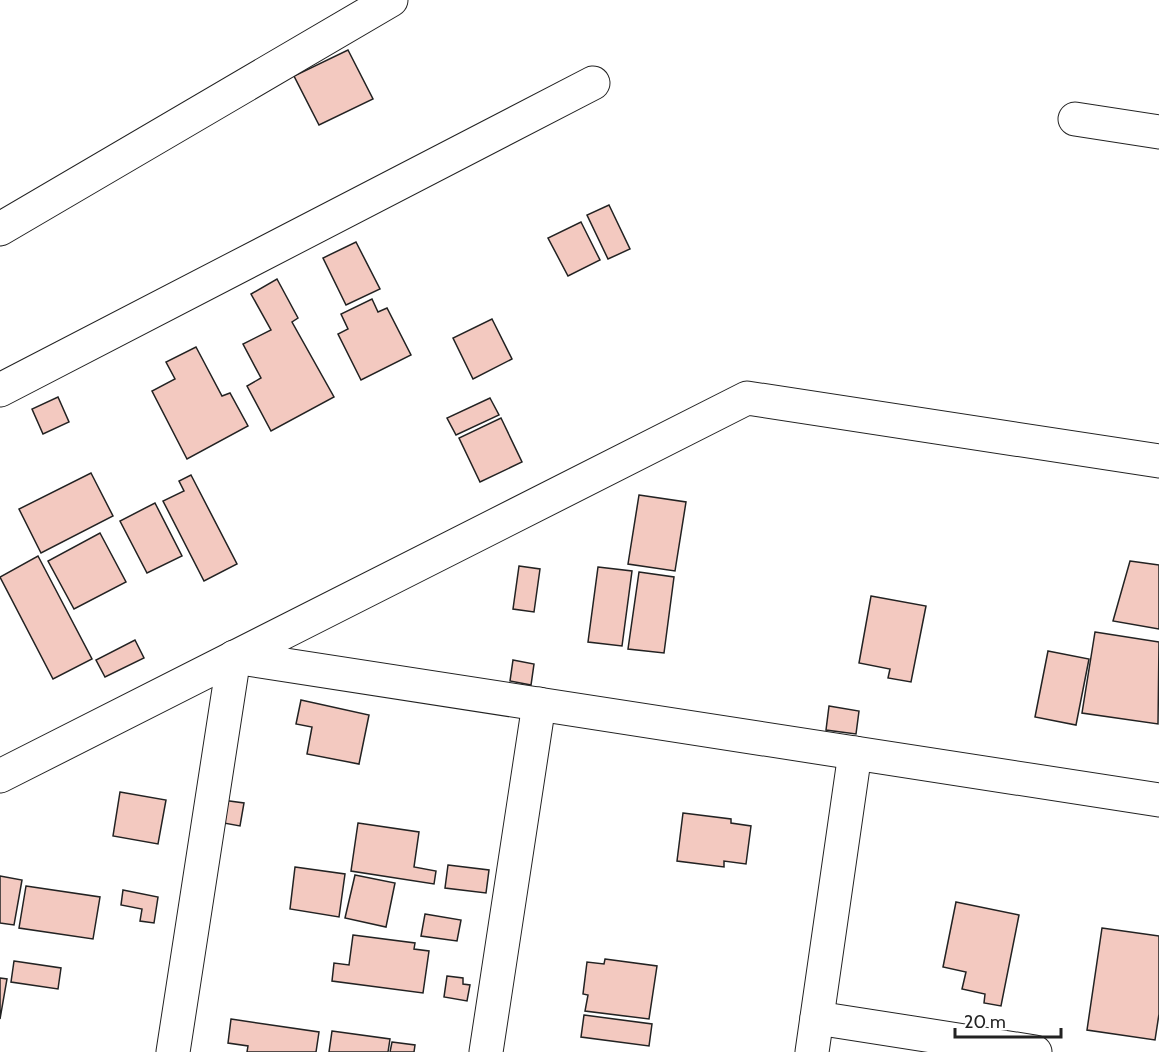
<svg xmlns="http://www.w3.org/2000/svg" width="1159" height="1052" viewBox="0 0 1159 1052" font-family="Cabin,sans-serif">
<rect width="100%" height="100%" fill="#fff"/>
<g fill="#f3c9c0" stroke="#222" stroke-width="1.5">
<polygon points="348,50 373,99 319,125 294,76"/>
<polygon points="609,205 630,249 608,259 587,215"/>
<polygon points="581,222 600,260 568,276 548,238"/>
<polygon points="356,242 380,289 346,305 323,258"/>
<polygon points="277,279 298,318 292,322 334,397 271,431 247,386 261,378 243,344 271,330 251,294"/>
<polygon points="372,299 378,312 387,308 411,355 361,380 338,334 348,329 341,314"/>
<polygon points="492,319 512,359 473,379 453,338"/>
<polygon points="196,347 222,396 230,393 248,426 187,459 152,391 175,379 166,362"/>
<polygon points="58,397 69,422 43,434 32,409"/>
<polygon points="490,398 499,415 456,435 447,418"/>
<polygon points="501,418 522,462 480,482 459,438"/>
<polygon points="91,473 113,516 41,553 19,509"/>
<polygon points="191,475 237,564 204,581 163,501 184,491 179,481"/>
<polygon points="639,495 686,502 675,571 628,564"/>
<polygon points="155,503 182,556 147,573 120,521"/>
<polygon points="100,533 126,582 74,609 48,561"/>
<polygon points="38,556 92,659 53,679 0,577"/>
<polygon points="1130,561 1159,565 1159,629 1113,621"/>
<polygon points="519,566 540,569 534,612 513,609"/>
<polygon points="598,567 632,571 622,646 588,642"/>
<polygon points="639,572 674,577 664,653 628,649"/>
<polygon points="871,596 926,606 911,682 888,678 890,669 859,663"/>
<polygon points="1095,632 1159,642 1158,724 1082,713"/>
<polygon points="135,640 144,658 105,677 96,660"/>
<polygon points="1048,651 1089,659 1076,725 1035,717"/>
<polygon points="513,660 534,664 531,685 510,681"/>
<polygon points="301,700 369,715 359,764 307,754 312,727 296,724"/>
<polygon points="829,706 859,711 856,734 826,730"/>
<polygon points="120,792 166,800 158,844 113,836"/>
<polygon points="222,800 244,803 240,826 218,822"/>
<polygon points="683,813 731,819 731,823 751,826 746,864 724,861 724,867 677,861"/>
<polygon points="358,823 419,832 414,867 436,871 434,884 351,871"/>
<polygon points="448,865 489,870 486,893 445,888"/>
<polygon points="295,867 345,874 339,917 290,909"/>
<polygon points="355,875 395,883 386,927 345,918"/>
<polygon points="0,876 22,880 14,925 0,923"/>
<polygon points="26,886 100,897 93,939 19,928"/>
<polygon points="123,890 158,897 154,923 140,921 142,909 121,905"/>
<polygon points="956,902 1019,915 1001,1006 984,1003 985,994 962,989 966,972 943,967"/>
<polygon points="425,914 461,920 457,941 421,936"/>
<polygon points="1102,928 1159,936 1159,1014 1155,1040 1087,1030"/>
<polygon points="353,935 415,943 414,949 429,951 423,993 332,981 334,963 349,965"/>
<polygon points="605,959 657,966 649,1019 585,1011 588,995 583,994 587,962 604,964"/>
<polygon points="14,961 61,968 58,989 11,982"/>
<polygon points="447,976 463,978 463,984 470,985 467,1001 444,997"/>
<polygon points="0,978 7,979 0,1019"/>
<polygon points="584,1015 652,1024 649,1046 581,1037"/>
<polygon points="231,1019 319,1032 316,1052 247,1052 248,1046 228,1043"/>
<polygon points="332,1031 390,1039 388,1052 329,1052"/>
<polygon points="392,1042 415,1045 414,1052 390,1052"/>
</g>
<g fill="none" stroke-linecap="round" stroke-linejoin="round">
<defs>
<g id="minor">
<polyline points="1075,119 1159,132"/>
<polyline points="0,229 391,0"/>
<polyline points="0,390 593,83"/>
<polyline points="0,776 747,398 1159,461"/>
<polyline points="817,1018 1035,1052"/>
<polyline points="173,1052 234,657 1159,800"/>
<polyline points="486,1052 539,704"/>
<polyline points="812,1052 855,753"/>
</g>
</defs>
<use href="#minor" stroke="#222" stroke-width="35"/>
<use href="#minor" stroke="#fff" stroke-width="33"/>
</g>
<path d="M955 1028v9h106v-9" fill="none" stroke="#222222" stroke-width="3"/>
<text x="964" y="1028" font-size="18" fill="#222222" stroke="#ffffff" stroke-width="4.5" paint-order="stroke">20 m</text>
</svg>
